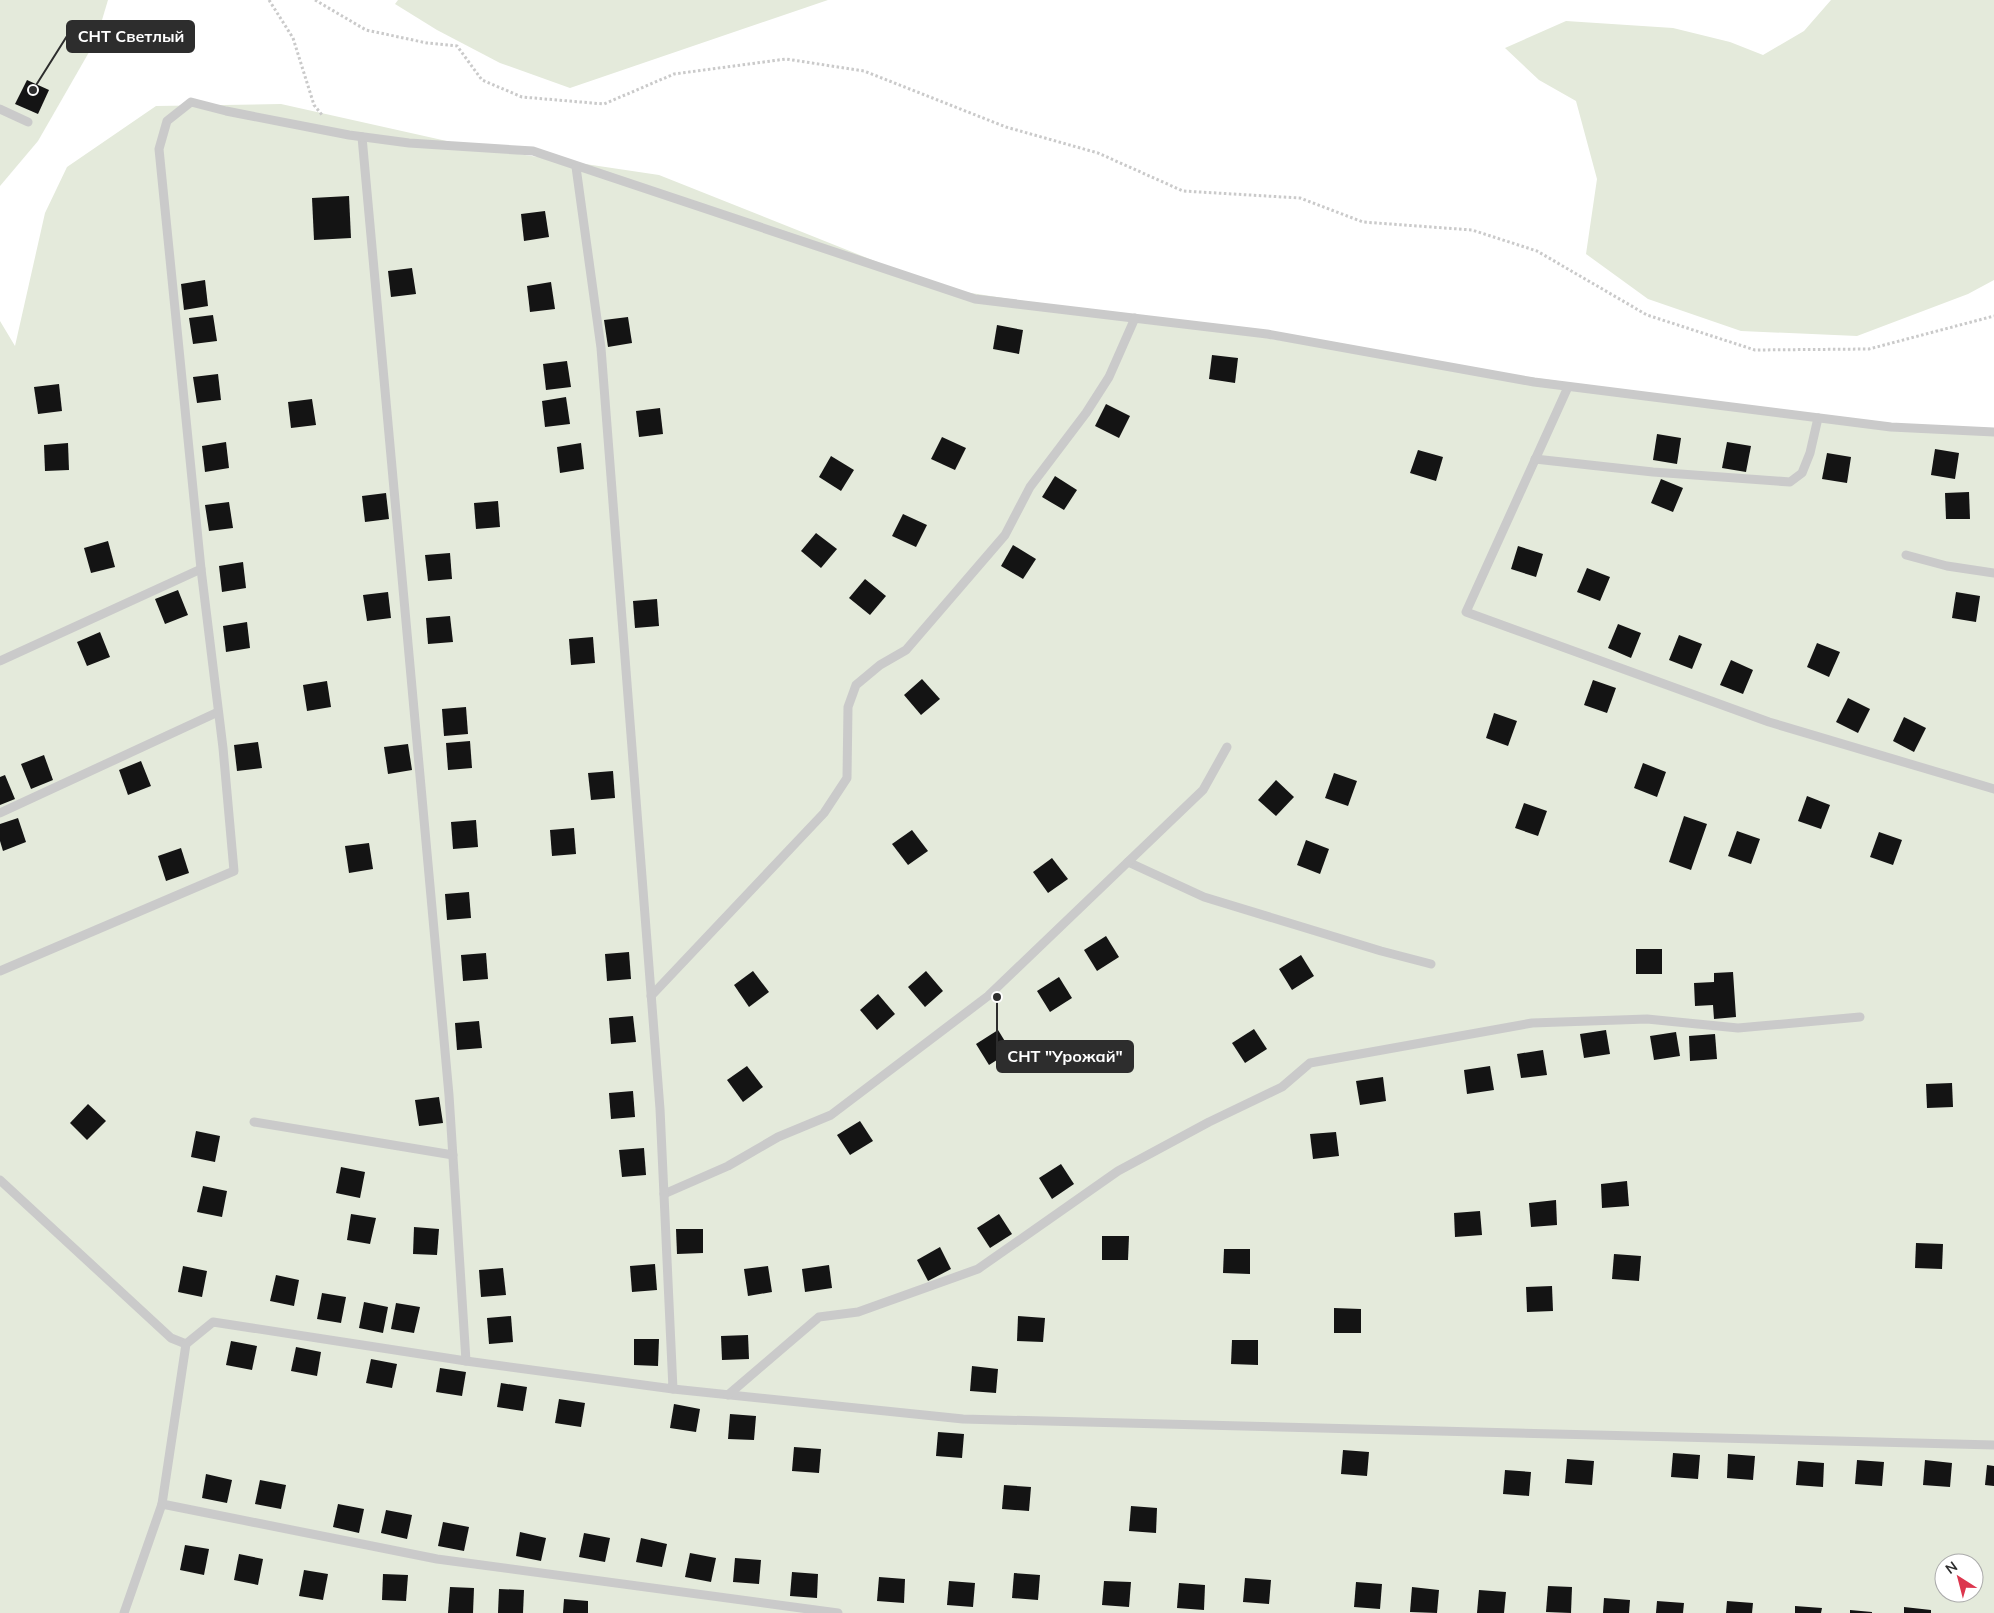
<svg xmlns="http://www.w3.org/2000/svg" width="1994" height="1613" viewBox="0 0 1994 1613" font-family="Mulish,sans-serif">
<rect width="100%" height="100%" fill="#fff"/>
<g fill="#e4eadb" fill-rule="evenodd">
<polygon points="0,0 108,0 96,40 38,141 0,186"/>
<polygon points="398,0 828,0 570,88 500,63 437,30 395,4"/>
<polygon points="1831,0 1994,0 1994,280 1968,294 1857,336 1741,331 1648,299 1586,254 1597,179 1576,101 1539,80 1505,48 1566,21 1673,28 1730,42 1763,55 1804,31"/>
<path d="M281 104 478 148 659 175 945 289 1416 361 1850 422 1994 430V1613H0V321L15 346 45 213 67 167 156 106ZM1944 1563H1974V1593H1944Z"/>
</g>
<g fill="#141414">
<polygon points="27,80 49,90 38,114 15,104"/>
<polygon points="349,196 351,238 314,240 312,198"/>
<polygon points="545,211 549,237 524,241 521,214"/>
<polygon points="412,268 416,294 391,297 388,271"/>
<polygon points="205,280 208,306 184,310 181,284"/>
<polygon points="551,282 555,309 530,312 527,286"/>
<polygon points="213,315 217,341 193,344 189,318"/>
<polygon points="628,317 632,343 608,347 604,320"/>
<polygon points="997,325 1023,330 1019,354 993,349"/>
<polygon points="1212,355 1238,358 1235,383 1209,379"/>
<polygon points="567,361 571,387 546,390 543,364"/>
<polygon points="218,374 221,400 197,403 193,377"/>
<polygon points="59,384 62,411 38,414 34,387"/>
<polygon points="566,397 570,424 545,427 542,401"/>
<polygon points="312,399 316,425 291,428 288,402"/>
<polygon points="1106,404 1130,416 1119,438 1095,426"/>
<polygon points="660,408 663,434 639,437 636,411"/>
<polygon points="1657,434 1681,438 1677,464 1653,460"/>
<polygon points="942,437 966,448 955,470 931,459"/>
<polygon points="226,442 229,468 205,472 202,446"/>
<polygon points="1727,442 1751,446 1746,472 1722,468"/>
<polygon points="68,443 69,470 45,471 44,445"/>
<polygon points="581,443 584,469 560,473 557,447"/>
<polygon points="1935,449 1959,453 1955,479 1931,475"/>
<polygon points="1418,450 1443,457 1436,481 1410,473"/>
<polygon points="1827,453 1851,457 1847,483 1822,479"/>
<polygon points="831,456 854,470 841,491 819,477"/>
<polygon points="1055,476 1077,490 1064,510 1042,497"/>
<polygon points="1661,479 1683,488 1673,512 1651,503"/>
<polygon points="1969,492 1970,519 1946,519 1945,493"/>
<polygon points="386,493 389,519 365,522 362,496"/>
<polygon points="498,501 500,527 476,529 474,503"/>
<polygon points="229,502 233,528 209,531 205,505"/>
<polygon points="903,514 927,525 916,547 892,536"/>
<polygon points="816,533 837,549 821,568 801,551"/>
<polygon points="108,541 115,567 91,573 84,548"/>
<polygon points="1013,545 1036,559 1023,579 1001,566"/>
<polygon points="1518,546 1543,554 1536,577 1511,569"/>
<polygon points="450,553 452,579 428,581 425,555"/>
<polygon points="243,562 246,588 222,592 219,566"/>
<polygon points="1587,568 1610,577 1600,601 1577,592"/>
<polygon points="865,579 886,596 870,615 849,598"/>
<polygon points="178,590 188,615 165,624 155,599"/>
<polygon points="388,592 391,618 367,621 363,595"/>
<polygon points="1956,592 1980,596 1976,622 1952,618"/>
<polygon points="657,599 659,626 635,628 633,601"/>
<polygon points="450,616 453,642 428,644 426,618"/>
<polygon points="247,622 250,648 226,652 223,626"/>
<polygon points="1618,624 1641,633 1631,658 1608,648"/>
<polygon points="100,632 110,657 87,666 77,642"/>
<polygon points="1679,635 1702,644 1692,669 1669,660"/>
<polygon points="593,637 595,663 571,665 569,639"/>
<polygon points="1817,643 1840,652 1829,677 1807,667"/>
<polygon points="1731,660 1753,670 1743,694 1720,685"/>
<polygon points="922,679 940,699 921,715 904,695"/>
<polygon points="1593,680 1616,688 1607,713 1584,705"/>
<polygon points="327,681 331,707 307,711 303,685"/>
<polygon points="1848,698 1870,709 1858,733 1836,722"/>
<polygon points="466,707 468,734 444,736 442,709"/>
<polygon points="1494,713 1517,721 1508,746 1486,738"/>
<polygon points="1904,717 1926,728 1914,752 1893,741"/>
<polygon points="470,741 472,768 448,770 446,743"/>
<polygon points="258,742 262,768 237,771 234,745"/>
<polygon points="408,744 412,770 388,774 384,747"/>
<polygon points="44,755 53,780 31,789 21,764"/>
<polygon points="141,761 151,786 128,795 119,770"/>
<polygon points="1643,763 1666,772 1657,797 1634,788"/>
<polygon points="613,771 615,798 591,800 588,773"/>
<polygon points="1334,773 1357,781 1348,806 1325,798"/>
<polygon points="5,775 15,799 0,805 0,777"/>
<polygon points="1276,780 1294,797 1276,816 1258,800"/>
<polygon points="1807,796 1830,805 1821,829 1798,821"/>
<polygon points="1524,803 1547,811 1538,836 1515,828"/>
<polygon points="1684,816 1707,824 1691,870 1669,862"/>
<polygon points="18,818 26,842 3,851 0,841 0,824"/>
<polygon points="476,820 478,847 453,849 451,822"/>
<polygon points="574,828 576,854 552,856 550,830"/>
<polygon points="912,830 928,851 908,865 892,844"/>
<polygon points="1737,831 1760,839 1751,864 1728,856"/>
<polygon points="1879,832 1902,840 1893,865 1870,857"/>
<polygon points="1306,840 1329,849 1320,874 1297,865"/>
<polygon points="369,843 373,869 349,873 345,846"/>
<polygon points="181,848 189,873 166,881 158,856"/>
<polygon points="1052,858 1068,879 1048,893 1033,872"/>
<polygon points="469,892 471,918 447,920 445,894"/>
<polygon points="1106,936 1119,957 1097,971 1084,950"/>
<rect x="1636" y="949" width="26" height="25"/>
<polygon points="629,952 631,979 607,981 605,954"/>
<polygon points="486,953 488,979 463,981 461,955"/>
<polygon points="1301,955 1314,976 1292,990 1279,969"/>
<polygon points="753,971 769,992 749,1007 734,985"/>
<polygon points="926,971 943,991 925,1007 908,987"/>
<polygon points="1733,972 1736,1017 1714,1019 1713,1005 1695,1006 1694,983 1714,982 1714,973"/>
<polygon points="1059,977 1072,998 1050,1012 1037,991"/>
<polygon points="878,994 895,1014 877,1030 860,1010"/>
<polygon points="633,1016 636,1042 611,1044 609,1018"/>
<polygon points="479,1021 482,1048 457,1050 455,1023"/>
<polygon points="1254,1029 1267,1049 1245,1063 1232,1043"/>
<polygon points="998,1030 1011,1051 989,1065 976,1044"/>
<polygon points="1606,1030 1610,1054 1584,1058 1580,1034"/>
<polygon points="1676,1032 1680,1056 1654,1060 1650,1036"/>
<polygon points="1715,1034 1717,1059 1690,1061 1689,1036"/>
<polygon points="1543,1050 1547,1075 1521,1078 1517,1054"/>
<polygon points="747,1066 763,1087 743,1102 727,1080"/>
<polygon points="1490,1066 1494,1090 1467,1094 1464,1070"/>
<polygon points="1383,1077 1386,1101 1360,1105 1356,1081"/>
<polygon points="1952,1083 1953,1107 1927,1108 1926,1084"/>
<polygon points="633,1091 635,1117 611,1119 609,1093"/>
<polygon points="439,1097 443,1123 419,1126 415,1100"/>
<polygon points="88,1104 106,1121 87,1140 70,1123"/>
<polygon points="860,1121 873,1141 850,1155 837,1135"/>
<polygon points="196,1131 220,1136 215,1162 191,1157"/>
<polygon points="1336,1132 1339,1156 1313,1159 1310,1134"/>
<polygon points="644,1148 646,1175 622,1177 619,1150"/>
<polygon points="1061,1164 1074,1184 1052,1199 1039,1178"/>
<polygon points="341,1167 365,1172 360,1198 336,1193"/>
<polygon points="1627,1181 1629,1206 1602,1208 1601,1184"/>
<polygon points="203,1186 227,1191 222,1217 197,1212"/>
<polygon points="1556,1200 1557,1225 1531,1227 1529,1203"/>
<polygon points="1480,1211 1482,1235 1455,1237 1454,1213"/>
<polygon points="351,1214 376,1218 370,1244 347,1240"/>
<polygon points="999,1214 1012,1234 990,1248 977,1228"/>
<polygon points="414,1227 439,1229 437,1255 413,1254"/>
<polygon points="676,1229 703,1229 703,1253 677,1254"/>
<polygon points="1102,1236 1129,1236 1128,1260 1102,1260"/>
<polygon points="1916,1243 1943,1244 1942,1269 1915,1268"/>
<polygon points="940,1247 951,1269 928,1281 917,1260"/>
<polygon points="1224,1249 1250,1249 1250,1274 1223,1273"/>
<polygon points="1614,1254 1641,1256 1639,1281 1612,1279"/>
<polygon points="655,1264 657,1290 632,1292 630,1266"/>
<polygon points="829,1265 832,1288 805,1292 802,1269"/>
<polygon points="183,1266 207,1271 202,1297 178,1292"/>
<polygon points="768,1266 772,1292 748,1296 744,1269"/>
<polygon points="503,1268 506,1295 481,1297 479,1270"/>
<polygon points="276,1275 299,1280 294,1306 270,1301"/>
<polygon points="1552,1286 1553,1311 1527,1312 1526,1287"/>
<polygon points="322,1293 346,1297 341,1323 317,1319"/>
<polygon points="364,1302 388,1307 383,1333 359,1328"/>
<polygon points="396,1303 420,1307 414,1333 391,1329"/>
<polygon points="1334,1308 1361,1309 1361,1333 1334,1333"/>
<polygon points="511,1316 513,1342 489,1344 487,1318"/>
<polygon points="1018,1316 1045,1318 1043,1342 1017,1341"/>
<polygon points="748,1335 749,1359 722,1360 721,1336"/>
<polygon points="634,1339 659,1339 658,1366 634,1365"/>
<polygon points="1232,1340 1258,1340 1258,1365 1231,1364"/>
<polygon points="231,1341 257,1346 252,1370 226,1365"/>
<polygon points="296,1347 321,1352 317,1376 291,1371"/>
<polygon points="371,1359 397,1364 392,1388 366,1383"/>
<polygon points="972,1366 998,1369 996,1393 970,1391"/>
<polygon points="440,1368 466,1372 462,1396 436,1392"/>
<polygon points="501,1383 527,1387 523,1411 497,1407"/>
<polygon points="559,1399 585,1403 581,1427 555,1423"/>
<polygon points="674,1404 700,1409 696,1432 670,1428"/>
<polygon points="730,1414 756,1416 754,1440 728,1439"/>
<polygon points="938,1432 964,1434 962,1458 936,1456"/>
<polygon points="794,1447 821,1449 819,1473 792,1471"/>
<polygon points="1343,1450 1369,1452 1367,1476 1341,1474"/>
<polygon points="1673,1453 1700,1455 1698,1479 1671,1477"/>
<polygon points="1728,1454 1755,1456 1753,1480 1727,1478"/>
<polygon points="1567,1459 1594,1461 1592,1485 1565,1483"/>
<polygon points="1857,1460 1884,1462 1882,1486 1855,1484"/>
<polygon points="1925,1460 1952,1463 1950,1487 1923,1485"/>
<polygon points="1798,1461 1824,1463 1823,1487 1796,1485"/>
<polygon points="1987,1465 1994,1466 1994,1486 1985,1485"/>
<polygon points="1505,1470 1531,1472 1529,1496 1503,1494"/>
<polygon points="206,1474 232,1480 227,1503 202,1498"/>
<polygon points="260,1480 286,1485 281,1509 255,1504"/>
<polygon points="1004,1485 1031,1487 1029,1511 1002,1509"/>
<polygon points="338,1504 364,1509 359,1533 333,1527"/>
<polygon points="1131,1506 1157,1508 1156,1533 1129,1531"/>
<polygon points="386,1510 412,1515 407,1539 381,1533"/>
<polygon points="443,1522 469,1527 464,1551 438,1546"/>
<polygon points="520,1532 546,1538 541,1561 516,1556"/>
<polygon points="584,1533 610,1538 605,1562 579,1557"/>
<polygon points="641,1538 667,1544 662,1567 636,1562"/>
<polygon points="185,1545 209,1549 204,1575 180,1570"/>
<polygon points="690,1553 716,1558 711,1582 685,1577"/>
<polygon points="239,1554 263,1559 258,1585 234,1580"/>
<polygon points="735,1558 761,1560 759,1584 733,1582"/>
<polygon points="304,1570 328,1574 323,1600 299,1596"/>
<polygon points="792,1572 818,1574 817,1598 790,1596"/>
<polygon points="1014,1573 1040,1575 1038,1600 1012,1598"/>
<polygon points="383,1574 408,1575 406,1601 382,1600"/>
<polygon points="879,1577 905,1579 904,1603 877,1601"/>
<polygon points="1245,1578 1271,1580 1269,1604 1243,1602"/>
<polygon points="949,1581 975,1583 973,1607 947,1605"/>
<polygon points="1104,1581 1131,1582 1129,1607 1102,1605"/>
<polygon points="1356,1582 1382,1584 1380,1609 1354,1607"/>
<polygon points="1179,1583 1205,1585 1204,1610 1177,1608"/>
<polygon points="1548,1586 1572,1587 1571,1613 1546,1612"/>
<polygon points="450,1587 474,1588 473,1613 448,1613"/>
<polygon points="1412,1587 1439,1590 1437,1613 1410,1612"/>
<polygon points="499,1589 524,1590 523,1613 498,1613"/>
<polygon points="1479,1590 1506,1592 1504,1613 1477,1613"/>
<polygon points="1604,1598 1630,1600 1629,1613 1603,1613"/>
<polygon points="564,1599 588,1601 588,1613 563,1613"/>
<polygon points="1657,1601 1684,1603 1683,1613 1656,1613"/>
<polygon points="1727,1601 1753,1603 1752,1613 1726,1613"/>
<polygon points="1795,1606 1822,1608 1821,1613 1795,1613"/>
<polygon points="1904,1607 1931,1610 1931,1613 1904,1613"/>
<polygon points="1850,1610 1872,1612 1872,1613 1850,1613"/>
</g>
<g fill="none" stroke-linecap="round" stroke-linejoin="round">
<g stroke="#cacaca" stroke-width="3" stroke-dasharray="2.5 2.5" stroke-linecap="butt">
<polyline points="269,0 293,38 314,105 322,115"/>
<polyline points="315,0 366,30 427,43 457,46 482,80 522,97 604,104 674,74 786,59 864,71 1006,127 1098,153 1183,191 1300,198 1363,222 1472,230 1537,251 1647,315 1755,350 1869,349 1994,316"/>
</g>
<g stroke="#cacaca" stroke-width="9">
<polyline points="0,109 28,122"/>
<polyline points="362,137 449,1095 466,1361"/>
<polyline points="1568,387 1466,612 1769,722 1994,789"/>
<polyline points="1535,459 1653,472 1790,482 1802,473 1810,453 1818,418"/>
<polyline points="1906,555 1947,566 1994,573"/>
<polyline points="0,661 201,569"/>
<polyline points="0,813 218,712"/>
<polyline points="1128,862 1204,897 1381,951 1431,964"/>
<polyline points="0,971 234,871 223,748 201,569 159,149 167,121 191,102 226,111 349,135 409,143 533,151 975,299 1267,334 1534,382 1891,427 1994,432"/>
<polyline points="651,996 824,813 847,778 848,707 856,685 880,665 906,650 1005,535 1030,487 1086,413 1109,377 1135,318"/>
<polyline points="254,1122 453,1155"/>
<polyline points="0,1180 171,1338 186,1344"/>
<polyline points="664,1194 728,1166 778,1137 831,1115 988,996 1203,790 1227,747"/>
<polyline points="673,1389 963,1419 1994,1445"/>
<polyline points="728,1395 819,1317 858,1312 978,1269 1118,1171 1209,1122 1282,1087 1310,1063 1532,1023 1647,1019 1738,1028 1860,1017"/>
<polyline points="162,1504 437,1559 838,1613"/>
<polyline points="124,1613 162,1504 186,1344 213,1322 466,1361 673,1389 660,1109 601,348 576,167"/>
</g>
</g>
<path fill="none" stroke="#2d2d2d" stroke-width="2" d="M33 90L67 36M997 997L997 1056"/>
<g fill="#2d2d2d" stroke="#fff" stroke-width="2">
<circle cx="33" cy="90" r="5"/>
<circle cx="997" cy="997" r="5"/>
</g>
<g fill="#2d2d2d" stroke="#2d2d2d" stroke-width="2">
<rect x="67" y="21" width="127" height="31" rx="5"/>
<rect x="997" y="1041" width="136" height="31" rx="5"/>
</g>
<g font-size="16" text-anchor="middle" font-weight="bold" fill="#fff">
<text x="131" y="42">СНТ Светлый</text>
<text x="1065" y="1062">СНТ "Урожай"</text>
</g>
<g transform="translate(1959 1578) rotate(324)"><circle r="24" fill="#ffffff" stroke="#ababab"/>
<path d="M0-4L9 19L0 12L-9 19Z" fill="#dc364e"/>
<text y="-8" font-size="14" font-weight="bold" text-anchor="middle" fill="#2d2d2d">N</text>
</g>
</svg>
